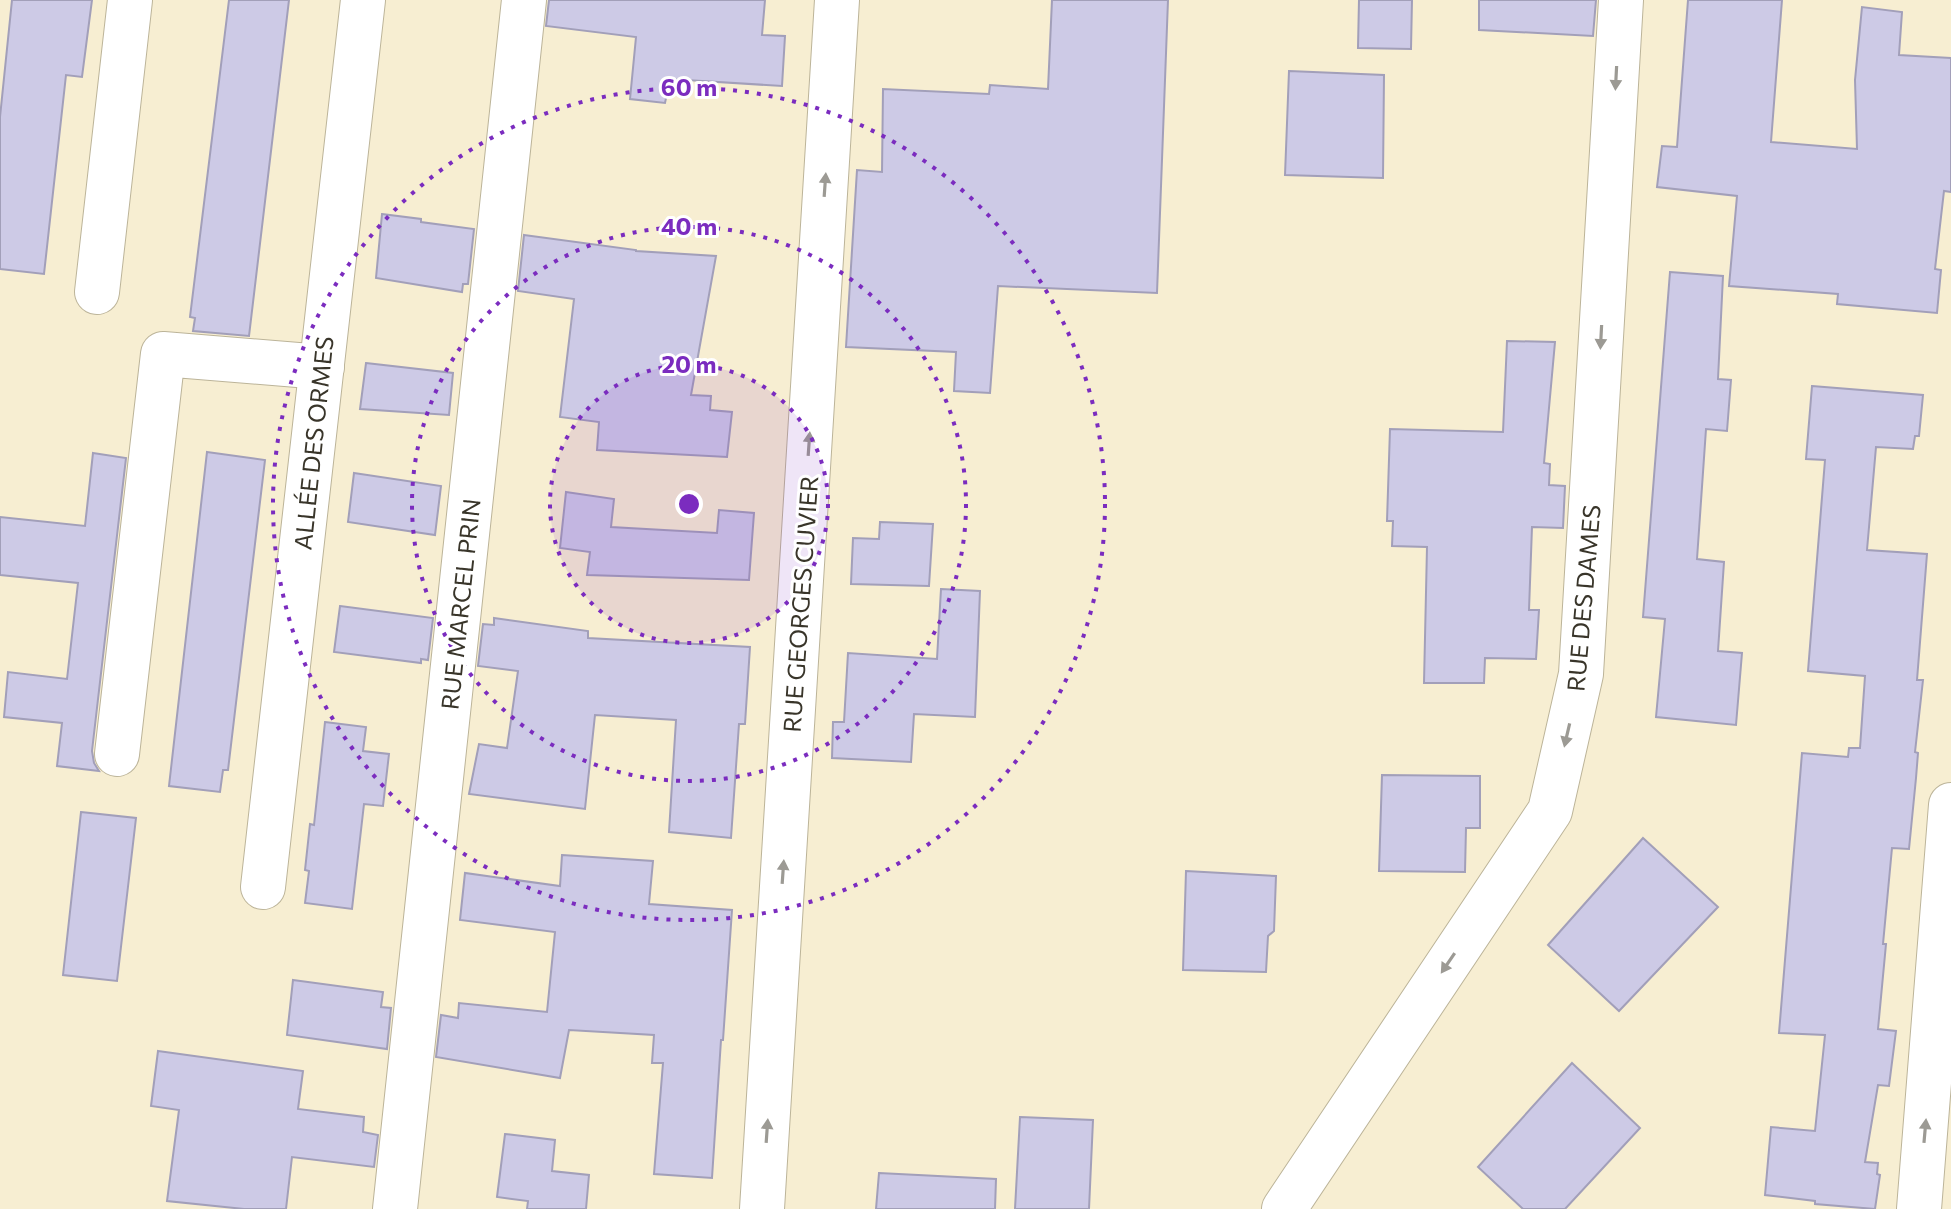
<svg xmlns="http://www.w3.org/2000/svg" width="1951" height="1209" viewBox="0 0 1951 1209" font-family="Commissioner,sans-serif">
<rect width="100%" height="100%" fill="#f7eed2"/>
<g fill="#cdcae6" stroke="#a29fb9" stroke-width="2">
<polygon points="12,0 92,0 82,77 66,75 44,274 0,269 0,117"/>
<polygon points="229,0 289,0 249,336 193,331 195,318 190,317"/>
<polygon points="549,0 765,0 762,35 785,36 782,86 670,79 665,103 630,99 636,37 546,26"/>
<polygon points="1052,0 1168,0 1157,293 998,286 990,393 954,391 956,352 846,347 857,170 882,172 883,89 989,94 990,85 1048,89"/>
<polygon points="1359,0 1412,0 1411,49 1358,48"/>
<polygon points="1479,0 1596,0 1593,36 1479,30"/>
<polygon points="1688,0 1782,0 1771,142 1857,149 1855,80 1862,7 1902,12 1899,55 1951,58 1951,192 1944,191 1935,269 1941,270 1937,313 1837,304 1838,294 1729,286 1737,196 1657,187 1662,146 1677,147"/>
<polygon points="1289,71 1384,75 1383,178 1285,175"/>
<polygon points="382,214 421,219 421,222 474,229 468,284 463,284 462,292 376,278"/>
<polygon points="524,235 636,250 636,251 716,256 691,395 711,396 710,410 732,412 727,457 597,450 599,422 560,417 574,299 518,291"/>
<polygon points="1670,272 1723,276 1718,379 1731,380 1727,431 1706,429 1697,559 1724,562 1718,651 1742,653 1736,725 1656,717 1665,619 1643,617"/>
<polygon points="1507,341 1555,342 1544,463 1550,464 1549,485 1565,486 1563,528 1532,527 1529,610 1539,610 1536,659 1485,658 1484,683 1424,683 1427,547 1392,546 1393,521 1387,521 1390,429 1503,432"/>
<polygon points="366,363 453,373 449,415 360,409"/>
<polygon points="1812,386 1923,395 1919,436 1915,436 1913,449 1876,447 1867,550 1927,554 1917,680 1923,680 1915,752 1918,753 1916,778 1909,849 1892,848 1883,944 1886,944 1878,1029 1896,1031 1889,1086 1878,1085 1865,1162 1878,1163 1877,1174 1880,1175 1875,1209 1815,1204 1815,1201 1765,1195 1771,1127 1815,1131 1825,1035 1779,1033 1802,753 1848,757 1849,748 1860,748 1865,676 1808,671 1825,460 1806,459"/>
<polygon points="207,452 265,460 228,770 223,770 220,792 169,786"/>
<polygon points="93,453 126,458 92,751 94,763 99,771 57,766 62,723 4,717 8,672 67,679 78,583 0,575 0,517 85,526"/>
<polygon points="354,473 441,486 435,535 348,522"/>
<polygon points="566,492 614,499 611,527 717,533 719,510 754,513 749,580 587,575 590,552 560,548"/>
<polygon points="880,522 933,524 929,586 851,584 853,538 879,539"/>
<polygon points="941,589 980,591 975,717 914,714 911,762 832,758 833,722 844,722 848,653 937,659"/>
<polygon points="340,606 433,618 428,660 421,659 421,663 334,652"/>
<polygon points="494,618 588,631 588,638 750,647 745,724 739,724 731,838 669,832 676,720 595,715 585,809 469,794 479,744 507,748 518,671 478,666 483,624 494,625"/>
<polygon points="325,722 366,727 363,751 389,754 383,806 364,804 352,909 305,903 309,871 305,870 310,824 314,825"/>
<polygon points="1382,775 1480,776 1480,828 1466,828 1465,872 1379,871"/>
<polygon points="81,812 136,818 117,981 63,975"/>
<polygon points="1643,838 1718,907 1619,1011 1548,945"/>
<polygon points="562,855 653,861 649,904 732,910 723,1040 721,1040 712,1178 654,1174 663,1063 652,1063 654,1035 569,1030 560,1078 436,1057 441,1015 458,1018 459,1003 547,1012 555,932 460,920 465,873 560,886"/>
<polygon points="1186,871 1276,876 1274,931 1268,936 1266,972 1183,970"/>
<polygon points="293,980 383,992 381,1007 391,1008 387,1049 287,1035"/>
<polygon points="158,1051 303,1071 298,1109 364,1117 363,1132 378,1135 374,1167 292,1157 286,1209 244,1209 167,1201 179,1110 151,1106"/>
<polygon points="1572,1063 1640,1128 1565,1209 1523,1209 1478,1167"/>
<polygon points="1020,1117 1093,1120 1089,1209 1015,1209"/>
<polygon points="505,1134 555,1140 552,1171 589,1175 586,1209 527,1209 528,1201 497,1197"/>
<polygon points="879,1173 996,1179 995,1209 876,1209"/>
</g>
<g fill="none" stroke-linecap="round" stroke-linejoin="round">
<defs>
<g id="minor">
<polyline points="97,292 130,0"/>
<polyline points="117,754 163,354 322,367"/>
<polyline points="263,887 363,0"/>
<polyline points="395,1209 524,0"/>
<polyline points="762,1209 837,0"/>
<polyline points="1284,1209 1550,811 1581,674 1621,0"/>
<polyline points="1919,1209 1951,805"/>
</g>
</defs>
<use href="#minor" stroke="#bcb499" stroke-width="46"/>
<use href="#minor" stroke="#fff" stroke-width="44"/>
</g>
<defs><path id="oneway-solid" d="M-6-.8H1V-3.2L6.5 0L1 3.2V.8H-6Z" transform="scale(2)"/></defs>
<g fill="#9c9a94">
<use href="#oneway-solid" transform="translate(1616 78) rotate(93)"/>
<use href="#oneway-solid" transform="translate(825 185) rotate(-86)"/>
<use href="#oneway-solid" transform="translate(1601 337) rotate(93)"/>
<use href="#oneway-solid" transform="translate(809 444) rotate(-86)"/>
<use href="#oneway-solid" transform="translate(1567 735) rotate(103)"/>
<use href="#oneway-solid" transform="translate(783 872) rotate(-86)"/>
<use href="#oneway-solid" transform="translate(1448 963) rotate(124)"/>
<use href="#oneway-solid" transform="translate(767 1131) rotate(-86)"/>
<use href="#oneway-solid" transform="translate(1925 1131) rotate(-85)"/>
</g>
<circle cx="689" cy="504" r="139" fill="#7b2cbf" fill-opacity=".12"/>
<g fill="none" stroke="#7b2cbf" stroke-width="4" stroke-dasharray="4 8">
<circle cx="689" cy="504" r="139"/>
<circle cx="689" cy="504" r="277"/>
<circle cx="689" cy="504" r="416"/>
</g>
<g text-anchor="middle" dominant-baseline="central" stroke-width="6" stroke-linejoin="round" paint-order="stroke">
<g font-size="24" fill="#39352a" stroke="#fff">
<text transform="translate(313 443) rotate(-84)">ALLÉE DES ORMES</text>
<text transform="translate(1583 598) rotate(-85)">RUE DES DAMES</text>
<text transform="translate(460 604) rotate(-84)">RUE MARCEL PRIN</text>
<text transform="translate(800 604) rotate(-86)">RUE GEORGES CUVIER</text>
</g>
</g>
<circle cx="689" cy="504" r="12" fill="#7b2cbf" stroke="#fff" stroke-width="4"/>
<g font-size="24" text-anchor="middle" font-weight="bold" fill="#7b2cbf" stroke="#fff" stroke-width="6" stroke-linejoin="round" paint-order="stroke">
<text x="689" y="96">60 m</text>
<text x="689" y="235">40 m</text>
<text x="689" y="373">20 m</text>
</g>
</svg>
